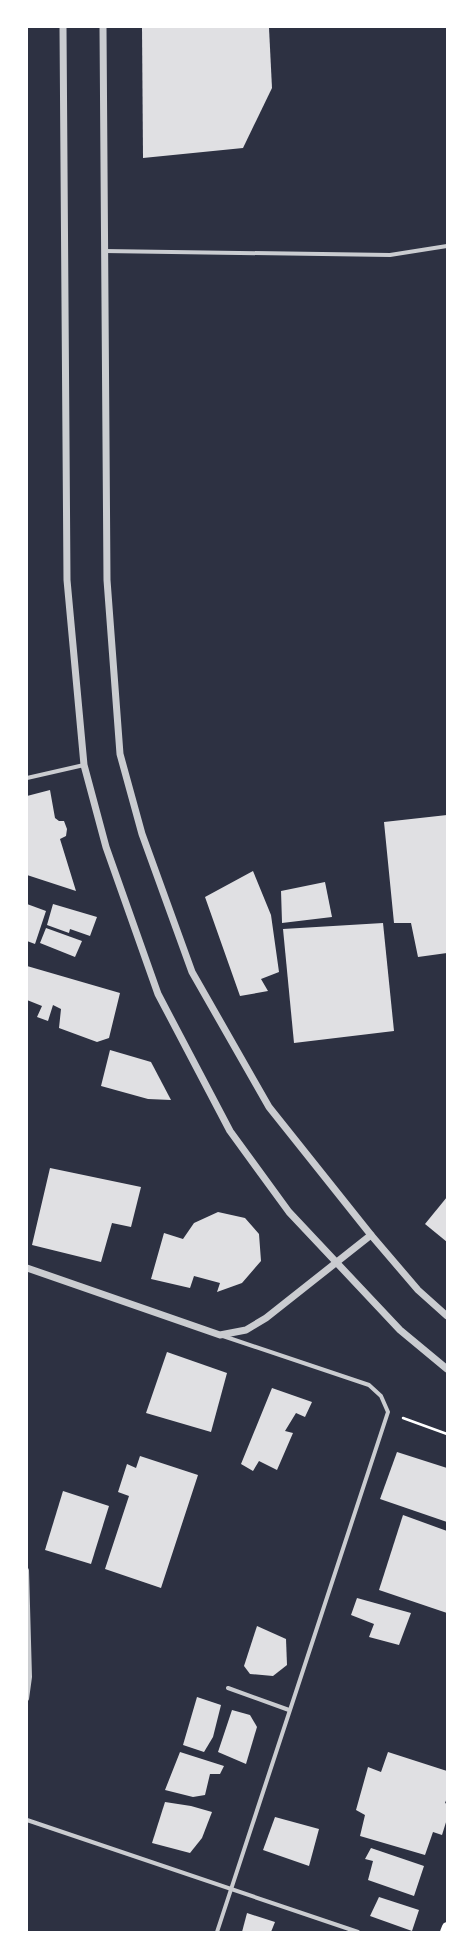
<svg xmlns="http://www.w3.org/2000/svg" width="474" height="1959" viewBox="0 0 474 1959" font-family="'Alegreya Sans',sans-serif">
<rect width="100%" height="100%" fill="#2d3142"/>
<g fill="#e0e0e3">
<polygon points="142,27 269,28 272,88 243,148 143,158"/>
<polygon points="50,790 55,818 59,821 64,821 67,829 66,836 60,839 76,891 27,875 27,796"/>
<polygon points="447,815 447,953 418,957 411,923 394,923 384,822"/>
<polygon points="253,871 271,915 279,972 261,979 268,991 240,996 205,897"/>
<polygon points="325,882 332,917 282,923 281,891"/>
<polygon points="27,904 46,911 35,944 27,941"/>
<polygon points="53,904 97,917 90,936 70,929 69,933 47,925"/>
<polygon points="383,923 394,1031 294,1043 283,929"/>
<polygon points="46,928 82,941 75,957 40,943"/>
<polygon points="27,966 120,993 109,1038 97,1042 59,1028 61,1009 53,1005 48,1021 37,1017 42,1006 27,1000"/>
<polygon points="110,1050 151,1062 171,1100 148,1099 101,1086"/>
<polygon points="50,1168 141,1187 131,1227 112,1223 101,1262 32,1245"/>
<polygon points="447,1197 447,1242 425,1224"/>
<polygon points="218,1212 245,1218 259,1234 261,1261 242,1283 217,1292 220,1283 194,1276 190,1288 151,1279 164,1233 183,1239 194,1223"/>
<polygon points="167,1352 227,1373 211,1432 146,1413"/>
<polygon points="272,1388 312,1402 305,1417 296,1413 285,1431 293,1433 277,1470 259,1461 253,1471 241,1464"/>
<polygon points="397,1452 447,1468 447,1522 380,1499"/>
<polygon points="140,1456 198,1475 161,1588 105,1569 129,1496 118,1492 127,1464 136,1468"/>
<polygon points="63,1491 109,1506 91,1564 45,1550"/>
<polygon points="403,1515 447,1531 447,1613 379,1590"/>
<polygon points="357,1598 411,1613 399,1645 369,1637 374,1624 351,1615"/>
<polygon points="257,1626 286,1639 287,1665 273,1676 250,1674 244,1666"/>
<polygon points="197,1697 221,1705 213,1737 204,1752 183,1745"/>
<polygon points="232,1710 250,1715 257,1727 246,1764 218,1752"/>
<polygon points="180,1752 224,1766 220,1774 210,1774 205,1795 193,1797 165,1790"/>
<polygon points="388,1752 447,1771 447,1798 445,1803 447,1804 447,1819 442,1835 433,1832 425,1855 360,1836 365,1815 356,1810 368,1767 381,1772"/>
<polygon points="165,1802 191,1806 212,1812 202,1838 190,1853 152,1843"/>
<polygon points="275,1817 319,1829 309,1866 263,1850"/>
<polygon points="371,1848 424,1866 414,1896 368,1880 373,1861 365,1859"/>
<polygon points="379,1897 419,1910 412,1931 370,1916"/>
<polygon points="247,1913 275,1922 271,1932 242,1932"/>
</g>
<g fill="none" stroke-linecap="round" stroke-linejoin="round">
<polyline stroke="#fff" stroke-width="2.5" points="403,1418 447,1434"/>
<g stroke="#caccd0" stroke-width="4">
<polyline points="104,251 390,255 447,246"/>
<polyline points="27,778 84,765"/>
<polyline points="27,1570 30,1677 27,1699"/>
<polyline points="228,1688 289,1710"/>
<polyline points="27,1820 358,1932"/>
<polyline points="217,1932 388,1412 381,1396 369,1385 223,1336"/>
</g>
<g stroke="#caccd0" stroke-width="7">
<polyline points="63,27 67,580 84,765 106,847 158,994 230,1131 289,1212 400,1330 447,1369"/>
<polyline points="103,27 107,580 120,754 142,834 192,972 269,1107 371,1235 418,1290 447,1316"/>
<polyline points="27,1268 220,1335 246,1330 266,1318 371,1235"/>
</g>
<polyline stroke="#fff" stroke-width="10" points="445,1932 447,1927"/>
</g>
<rect width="474" height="1959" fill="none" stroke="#ffffff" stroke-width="56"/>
</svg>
